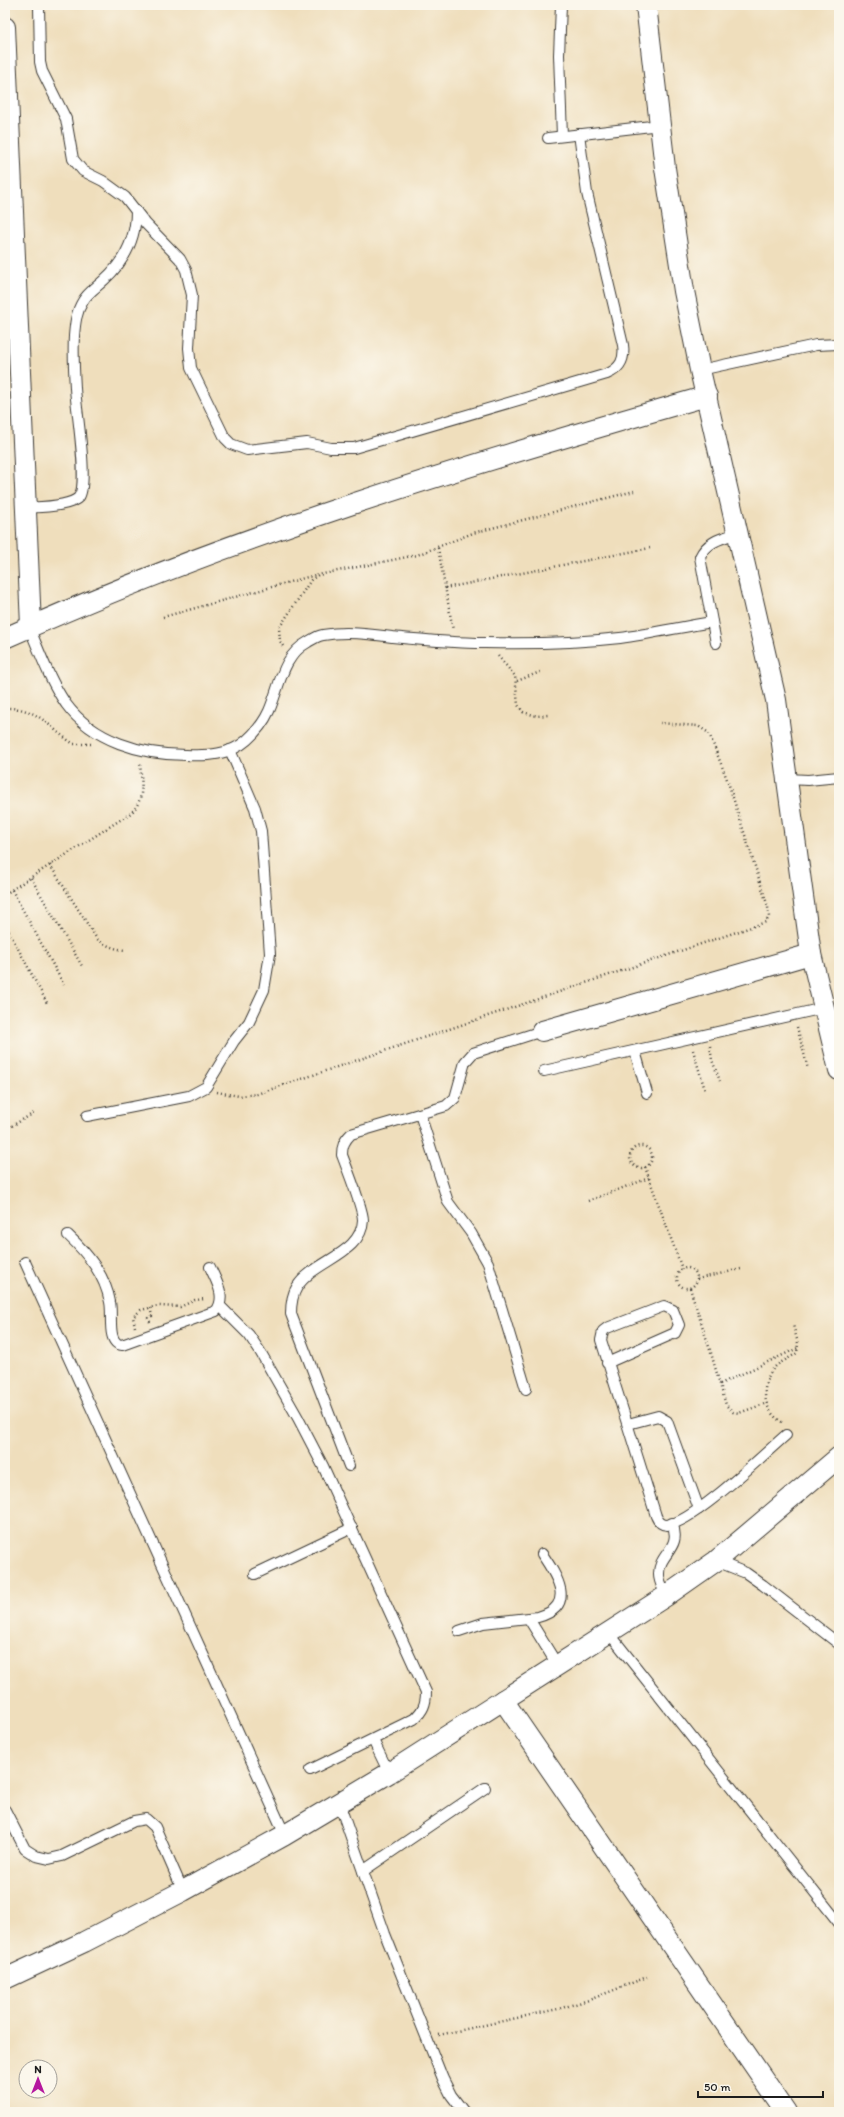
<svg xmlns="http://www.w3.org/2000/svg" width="844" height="2117" viewBox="0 0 844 2117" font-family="Itim,sans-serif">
<rect width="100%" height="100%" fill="#fbf7ec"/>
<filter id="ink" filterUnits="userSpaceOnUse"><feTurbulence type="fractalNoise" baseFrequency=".025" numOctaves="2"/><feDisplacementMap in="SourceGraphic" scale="8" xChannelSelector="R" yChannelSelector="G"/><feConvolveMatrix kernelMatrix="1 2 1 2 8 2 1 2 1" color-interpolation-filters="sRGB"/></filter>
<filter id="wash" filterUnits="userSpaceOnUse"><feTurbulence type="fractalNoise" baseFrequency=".012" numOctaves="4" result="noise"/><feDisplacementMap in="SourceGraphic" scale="16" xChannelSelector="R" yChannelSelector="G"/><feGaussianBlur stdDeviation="0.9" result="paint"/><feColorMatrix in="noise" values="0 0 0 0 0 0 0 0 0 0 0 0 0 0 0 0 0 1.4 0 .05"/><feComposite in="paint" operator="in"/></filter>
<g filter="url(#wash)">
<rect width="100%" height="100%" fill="#efdebc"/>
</g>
<g filter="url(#ink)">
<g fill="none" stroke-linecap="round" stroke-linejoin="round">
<defs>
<g id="lane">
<path d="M39 5 40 62 42 71 66 119 73 159 83 171 103 181 125 197 146 224 180 259 186 270 192 295 189 348 191 368 225 438 231 444 247 450 307 443 331 448H354L607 374C621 368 625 359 623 345L587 193 579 134"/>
<polyline points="561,5 559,55 562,136"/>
<polyline points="548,138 660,125"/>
<polyline points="700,370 816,345 839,344"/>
<path d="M26 508C39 507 70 507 79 497 89 483 76 408 75 388 74 371 73 353 74 336 75 324 76 312 83 301 88 292 97 287 104 280 125 261 136 239 136 211"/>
<path d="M29 627C40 653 50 681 66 704 93 741 142 755 186 755 208 756 230 755 247 740 256 732 264 722 269 711 280 686 282 656 308 642 313 639 317 636 323 635 346 631 369 634 392 637 423 640 454 643 485 643 530 644 575 643 620 638 650 634 681 627 712 622"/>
<path d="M716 643 700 557C707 541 723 538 738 533"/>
<polyline points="787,779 808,780 839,777"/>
<polyline points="635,1051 647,1093"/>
<polyline points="544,1071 824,1008"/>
<polyline points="420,1114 448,1202 471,1233 488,1263 526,1389"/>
<polyline points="87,1116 189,1096 206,1087 234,1041 249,1022 264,990 270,954 261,831 255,808 230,750"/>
<path d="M68 1235C88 1254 105 1275 110 1302 113 1314 106 1344 122 1345L216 1311C227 1297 216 1281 210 1267"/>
<polyline points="25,1262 285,1835"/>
<path d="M220 1306 249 1335 261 1353 298 1418 323 1466 426 1692C426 1704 423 1711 414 1719L310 1770"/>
<path d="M607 1363 675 1333 679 1325 673 1310 664 1306 607 1328 603 1331 601 1340 656 1516C658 1521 661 1525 667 1525 693 1523 764 1454 786 1435"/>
<polyline points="628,1424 658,1416 667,1421 699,1509"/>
<path d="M349 1466 291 1314C291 1305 292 1295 297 1287 313 1261 362 1254 363 1220 363 1209 347 1168 342 1155 342 1146 344 1141 351 1134L446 1106 455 1098 465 1062 473 1053 542 1031"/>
<polyline points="716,1561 746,1573 763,1585 839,1644"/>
<polyline points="255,1574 352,1528"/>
<path d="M666 1596C664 1590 659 1582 659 1575 658 1553 683 1549 672 1523"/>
<polyline points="529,1619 558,1666"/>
<path d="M459 1631 483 1623 538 1617C577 1606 557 1576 542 1554"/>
<polyline points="609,1633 839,1923"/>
<polyline points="373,1740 389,1773"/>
<polyline points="339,1803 385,1934 443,2079 451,2095 464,2112"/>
<polyline points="5,1810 25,1849 36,1856 49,1859 62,1856 134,1821 146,1819 155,1827 183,1891"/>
<polyline points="363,1871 485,1788"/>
</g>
<g id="street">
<polyline points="646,5 665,168 684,291 700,370 776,700 811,954 839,1070"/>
<polyline points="5,27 31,626"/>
<path d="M5 638C231 536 469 464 707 396"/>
<polyline points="542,1031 811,954"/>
<polyline points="503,1700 786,2112"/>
<polyline points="5,1979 84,1942 183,1891 285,1835 389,1773 666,1596 716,1561 839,1457"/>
</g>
</defs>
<use href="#lane" stroke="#3c3934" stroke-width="12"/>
<use href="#street" stroke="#3c3934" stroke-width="22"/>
<g stroke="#3c3934" stroke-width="2.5" stroke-dasharray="1 3" stroke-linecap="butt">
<polyline points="438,548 453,630"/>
<polyline points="445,588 650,548"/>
<polyline points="163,617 315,575"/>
<polyline points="283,646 280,641 279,628 311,580 318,575 417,555 473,533 634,491"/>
<polyline points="498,656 515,676 518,705 523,712 537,716 548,715"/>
<polyline points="517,681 540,672"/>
<path d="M5 708C40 707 49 729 74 744H91"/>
<path d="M50 865 97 939C107 946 114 949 126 950"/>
<polyline points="31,878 82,966"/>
<polyline points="12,890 64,985"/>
<path d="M5 894 131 813C146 798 141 781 140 762"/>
<polyline points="5,924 47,1003"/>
<polyline points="797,1027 808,1069"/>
<polyline points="710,1046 712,1060 720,1081"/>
<polyline points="693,1050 705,1090"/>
<polyline points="217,1092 239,1096 257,1094 766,922 769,917 768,907 728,782 709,733 698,726 660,723"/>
<polyline points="5,1130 34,1113"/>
<circle cx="641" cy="1157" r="11"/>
<polyline points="645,1167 682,1269"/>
<polyline points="588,1201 649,1178"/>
<circle cx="687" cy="1278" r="10"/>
<polyline points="697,1279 741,1269"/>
<polyline points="690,1288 711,1353 726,1405 733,1412 739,1413 767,1403"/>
<polyline points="150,1322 148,1318 152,1316 150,1307"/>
<polyline points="135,1327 133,1317 141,1310 158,1306 180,1307 195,1300 206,1299"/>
<polyline points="720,1384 798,1348"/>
<path d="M782 1422C762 1411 759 1382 776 1366 782 1361 790 1358 797 1353L798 1343 793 1325"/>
<polyline points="439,2035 558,2009 589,2000 647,1977"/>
</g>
<use href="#lane" stroke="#fff" stroke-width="10"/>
<use href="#street" stroke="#fff" stroke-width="20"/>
</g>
</g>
<rect width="844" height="2117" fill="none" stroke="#fbf7ec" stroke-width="20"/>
<g transform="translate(38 2079)"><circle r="19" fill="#fbf7ec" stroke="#a29f99"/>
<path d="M0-3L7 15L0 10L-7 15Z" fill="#b5179e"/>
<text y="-6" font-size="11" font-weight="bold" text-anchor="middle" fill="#1c1c1c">N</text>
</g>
<path d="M698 2091v6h125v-6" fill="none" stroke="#1c1c1c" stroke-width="2"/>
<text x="704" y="2091" font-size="12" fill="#1c1c1c" stroke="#fbf7ec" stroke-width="3" paint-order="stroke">50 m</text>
</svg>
